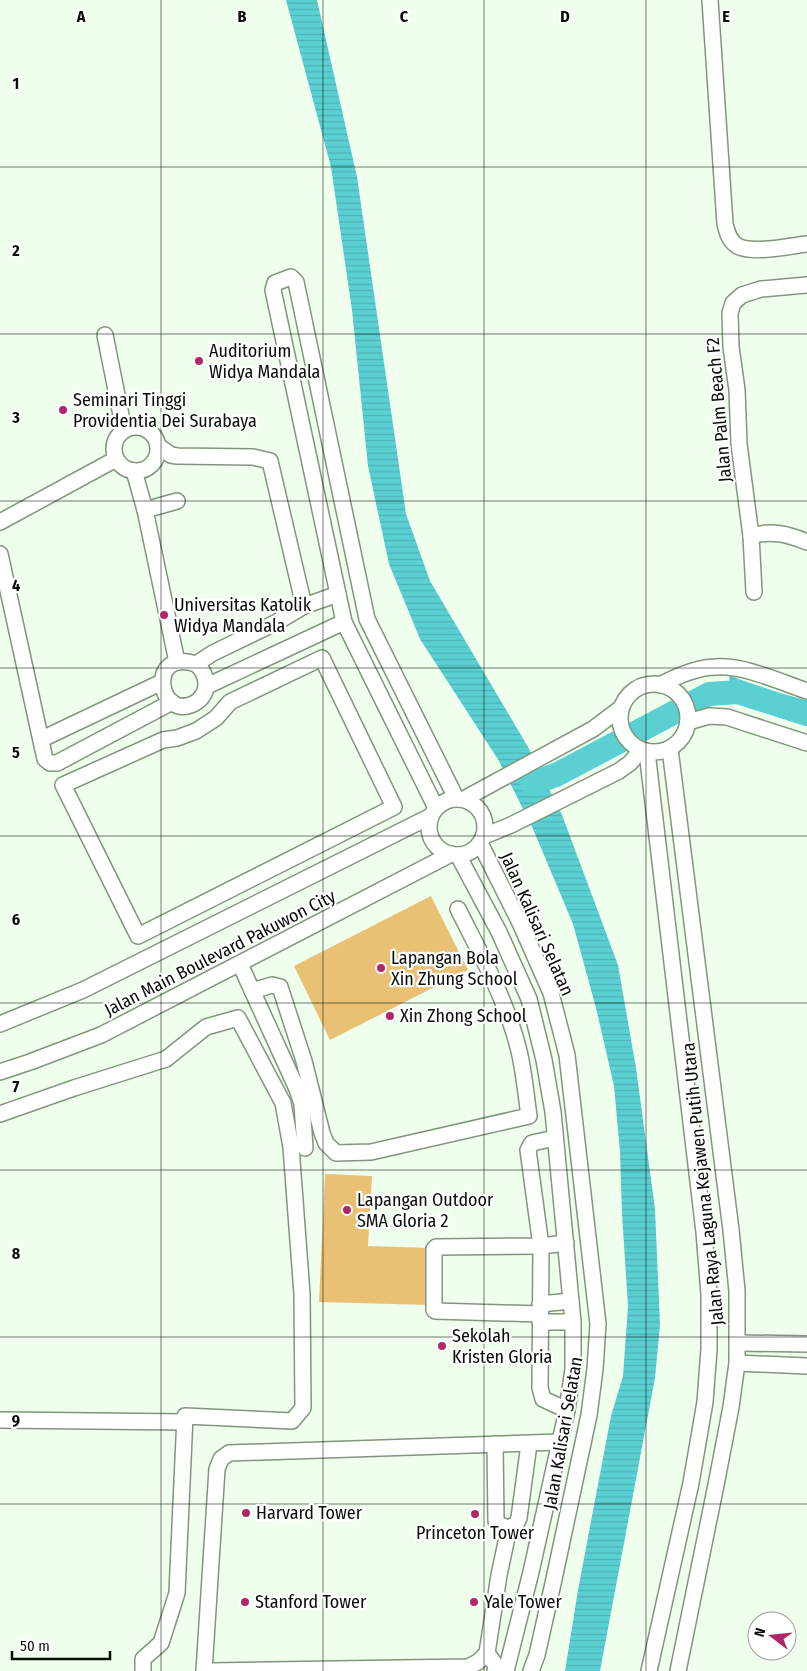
<svg xmlns="http://www.w3.org/2000/svg" width="807" height="1671" viewBox="0 0 807 1671" font-family="'Fira Sans Condensed',sans-serif">
<defs>
<pattern id="water-rules" width="6" height="5" patternUnits="userSpaceOnUse" patternTransform="scale(1.25)"><rect width="6" height="5" fill="#5ad0d3"/><path d="M0 2.5h6" fill="none" stroke="#4db1b4"/></pattern>
</defs>
<rect width="100%" height="100%" fill="#f0feed"/>
<g fill="#e8c174">
<polygon points="431,896 468,970 330,1040 294,966"/>
<polygon points="325,1174 372,1176 368,1246 431,1248 429,1305 319,1302"/>
</g>
<g fill="url(#water-rules)">
<polygon points="286,0 317,0 357,177 406,514 430,581 528,747 562,815 618,965 636,1068 655,1209 660,1325 655,1378 600,1671 565,1671 578,1590 611,1416 623,1376 628,1306 622,1214 620,1152 614,1086 596,1008 573,924 533,829 499,761 420,639 389,564 368,466 352,310 331,167"/>
<polygon points="730,676 781,694 807,700 807,723 726,698"/>
</g>
<g fill="none" stroke-linecap="round" stroke-linejoin="round">
<polyline stroke="#5ad0d3" stroke-width="24" points="532,783 556,775 709,694 738,692 807,714"/>
<defs>
<g id="minor">
<path d="M710 0 725 224C727 232 729 240 736 245 749 255 790 246 807 244"/>
<polyline points="105,335 124,430"/>
<circle cx="136" cy="449" r="22"/>
<polyline points="158,446 171,455 177,456 253,457 270,461 304,606"/>
<polyline points="134,471 145,510 177,662"/>
<polyline points="145,510 177,501"/>
<polyline points="0,522 116,459"/>
<path d="M751 536C771 530 788 534 807 542"/>
<polyline points="0,554 45,759 50,763 57,763 172,702"/>
<polyline points="754,592 751,536 739,444 737,390 731,347 730,313 733,303 742,295 761,289 807,285"/>
<polygon points="322,658 394,807 138,936 63,785 163,740 177,738 196,731 216,718 230,702"/>
<path d="M196 664C208 674 211 693 195 703 158 723 146 647 196 664L213 653 277 622 304 606 338 594"/>
<circle cx="654" cy="718" r="34"/>
<path d="M660 685C677 676 697 667 716 667 744 665 780 682 807 691"/>
<polyline points="207,686 344,622"/>
<polyline points="688,722 709,716 727,717 807,743"/>
<polyline points="42,739 162,682"/>
<polyline points="670,749 731,1230 737,1291 737,1363 731,1407 716,1485 678,1671"/>
<polyline points="647,752 704,1232 709,1294 709,1349 705,1402 691,1483 649,1671"/>
<circle cx="457" cy="827" r="28"/>
<polyline points="464,799 593,729 621,708"/>
<polyline points="436,808 344,622 273,290 275,283 291,277 296,282 367,619 456,798"/>
<polyline points="484,836 511,825 619,771 630,763 641,750"/>
<polyline points="480,843 521,925 551,993 567,1055 598,1324 595,1369 589,1415 554,1579 537,1655 531,1671"/>
<polyline points="458,855 499,932 529,999 544,1060 553,1112 573,1322 573,1369 567,1410 531,1572 506,1671"/>
<polyline points="240,964 297,1089 302,1104 305,1148"/>
<path d="M252 991 272 985 280 987 304 1061 322 1133 326 1143 336 1153 371 1152 529 1116C526 1095 524 1072 519 1051 507 1001 481 955 458 909"/>
<polyline points="0,1024 83,990 431,816"/>
<polyline points="0,1072 30,1062 101,1035 451,854"/>
<polyline points="0,1114 74,1088 166,1059 206,1027 238,1018 283,1103 291,1147 302,1294 303,1408 292,1421 185,1416 177,1593 161,1643 143,1659 143,1671"/>
<polyline points="555,1138 532,1143 528,1150 541,1246 540,1388 543,1399 567,1410"/>
<polyline points="540,1304 571,1301"/>
<polyline points="540,1314 435,1311 434,1310 434,1249 436,1247 541,1246 566,1243"/>
<polyline points="540,1322 573,1322"/>
<polyline points="738,1343 807,1344"/>
<polyline points="737,1363 807,1366"/>
<polyline points="0,1420 185,1422"/>
<polyline points="495,1444 496,1521 500,1525 509,1528"/>
<polyline points="487,1653 497,1667 495,1671"/>
<polyline points="204,1671 217,1469 221,1459 229,1453 559,1442"/>
<polyline points="211,1671 468,1667 478,1662 487,1653 499,1575 509,1528 516,1524 519,1518 529,1444"/>
</g>
</defs>
<use href="#minor" stroke="#81967d" stroke-width="18"/>
<use href="#minor" stroke="#fff" stroke-width="15"/>
</g>
<path fill="none" stroke="#070e06" stroke-width="1" stroke-opacity="0.55" d="M161 0V1671M323 0V1671M484 0V1671M646 0V1671M0 167H807M0 334H807M0 501H807M0 668H807M0 836H807M0 1003H807M0 1170H807M0 1337H807M0 1504H807"/>
<g fill="#b02768" stroke="#fff" stroke-width="2">
<circle cx="199" cy="361" r="5"/>
<circle cx="63" cy="410" r="5"/>
<circle cx="164" cy="615" r="5"/>
<circle cx="381" cy="968" r="5"/>
<circle cx="390" cy="1016" r="5"/>
<circle cx="347" cy="1210" r="5"/>
<circle cx="442" cy="1346" r="5"/>
<circle cx="246" cy="1513" r="5"/>
<circle cx="475" cy="1514" r="5"/>
<circle cx="245" cy="1602" r="5"/>
<circle cx="474" cy="1602" r="5"/>
</g>
<g text-anchor="middle" dominant-baseline="central" stroke-width="4.5" stroke-linejoin="round" paint-order="stroke">
<g font-size="18" fill="#070e06" stroke="#fff" text-anchor="start">
<text x="209" y="351">Auditorium<tspan x="209" dy="21">Widya Mandala</tspan></text>
<text x="73" y="400">Seminari Tinggi<tspan x="73" dy="21">Providentia Dei Surabaya</tspan></text>
<text x="174" y="605">Universitas Katolik<tspan x="174" dy="21">Widya Mandala</tspan></text>
<text x="391" y="958">Lapangan Bola<tspan x="391" dy="21">Xin Zhung School</tspan></text>
<text x="400" y="1016">Xin Zhong School</text>
<text x="357" y="1200">Lapangan Outdoor<tspan x="357" dy="21">SMA Gloria 2</tspan></text>
<text x="452" y="1336">Sekolah<tspan x="452" dy="21">Kristen Gloria</tspan></text>
<text x="256" y="1513">Harvard Tower</text>
<text x="475" y="1533" text-anchor="middle">Princeton Tower</text>
<text x="255" y="1602">Stanford Tower</text>
<text x="484" y="1602">Yale Tower</text>
</g>
<g font-size="18" fill="#070e06" stroke="#fff">
<text transform="translate(719 410) rotate(-95)">Jalan Palm Beach F2</text>
<text transform="translate(537 924) rotate(66)">Jalan Kalisari Selatan</text>
<text transform="translate(220 953) rotate(-27)">Jalan Main Boulevard Pakuwon City</text>
<text transform="translate(703 1184) rotate(-96)">Jalan Raya Laguna Kejawen Putih Utara</text>
<text transform="translate(563 1433) rotate(-80)">Jalan Kalisari Selatan</text>
</g>
</g>
<g font-size="16" text-anchor="middle" font-weight="bold" fill="#070e06" stroke="#fff" stroke-width="4.5" stroke-linejoin="round" paint-order="stroke">
<text x="81" y="22">A</text>
<text x="242" y="22">B</text>
<text x="404" y="22">C</text>
<text x="565" y="22">D</text>
<text x="726" y="22">E</text>
<text x="16" y="89">1</text>
<text x="16" y="256">2</text>
<text x="16" y="423">3</text>
<text x="16" y="591">4</text>
<text x="16" y="758">5</text>
<text x="16" y="925">6</text>
<text x="16" y="1092">7</text>
<text x="16" y="1259">8</text>
<text x="16" y="1426">9</text>
</g>
<g transform="translate(772 1636) rotate(286)"><circle r="24" fill="#ffffff" stroke="#9c9f9b"/>
<path d="M0-4L9 19L0 12L-9 19Z" fill="#b02768"/>
<text y="-8" font-size="14" font-weight="bold" text-anchor="middle" fill="#070e06">N</text>
</g>
<path d="M12 1651v8h98v-8" fill="none" stroke="#070e06" stroke-width="2.5"/>
<text x="20" y="1651" font-size="15" fill="#070e06" stroke="#ffffff" stroke-width="4" paint-order="stroke">50 m</text>
</svg>
